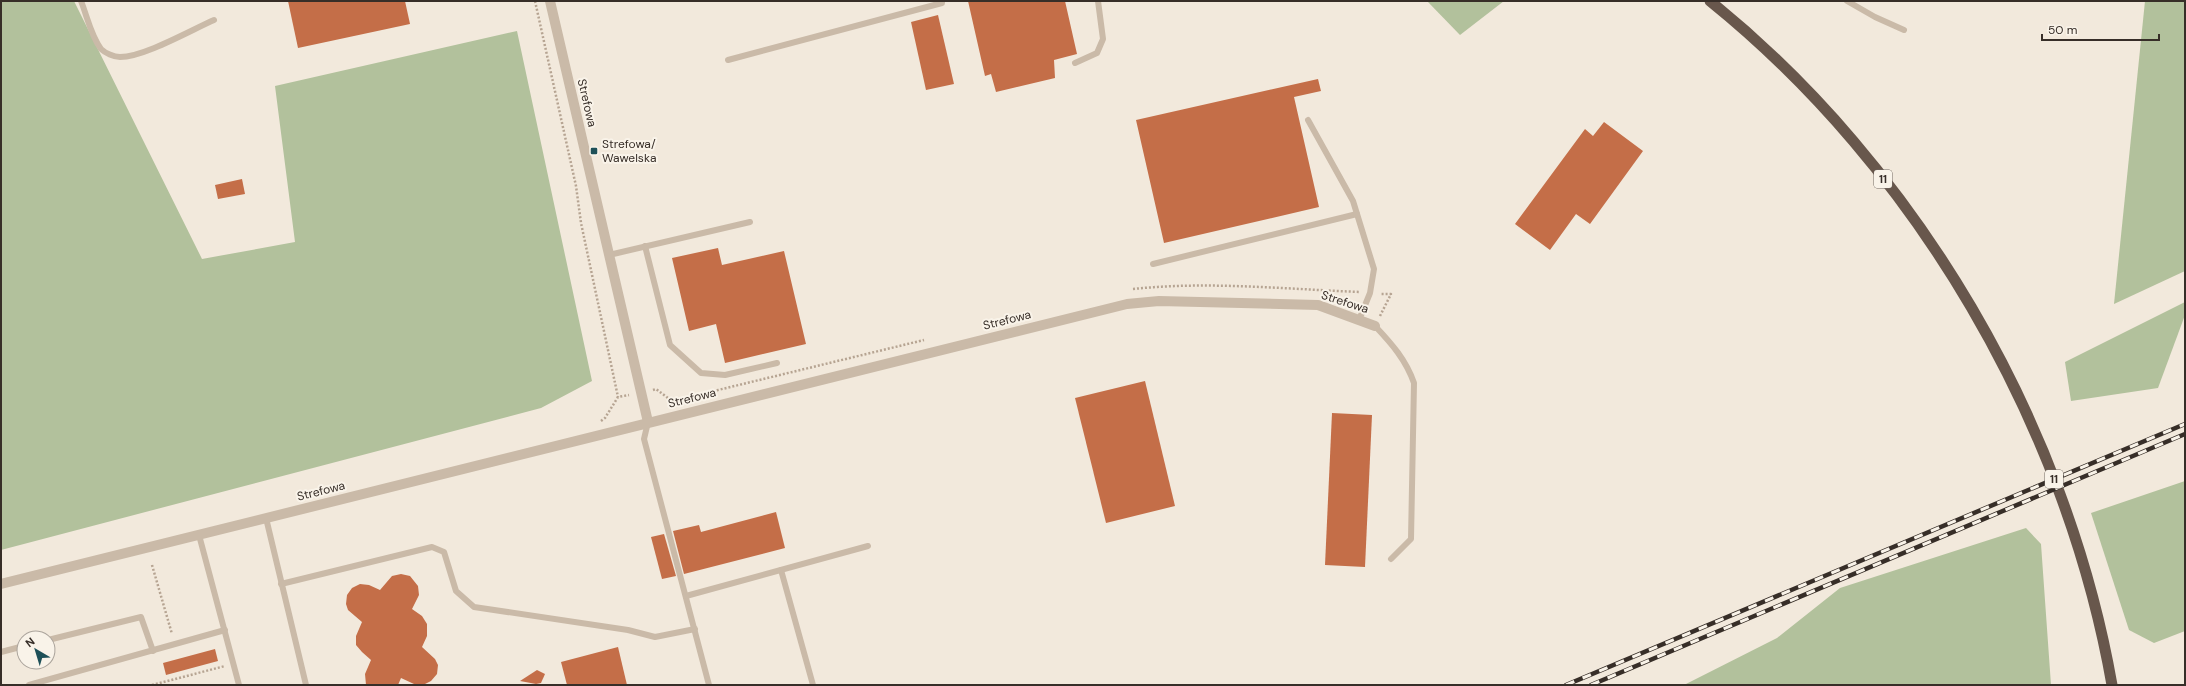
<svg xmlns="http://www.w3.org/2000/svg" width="2186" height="686" viewBox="0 0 2186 686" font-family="'DM Sans',sans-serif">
<rect width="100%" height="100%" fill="#f2e9dc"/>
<g fill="#b2c19c">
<polygon points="1,1 74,1 202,259 295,242 275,86 517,31 592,381 541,408 1,550"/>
<polygon points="1427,1 1504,1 1460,35"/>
<polygon points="2145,1 2185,1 2185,271 2114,304"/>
<polygon points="2185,302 2185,315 2158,388 2071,401 2065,362"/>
<polygon points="2185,481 2185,631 2154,643 2129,630 2091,513"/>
<polygon points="2026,528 2041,544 2051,685 1684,685 1777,638 1840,588"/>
</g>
<g fill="#c46e48">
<polygon points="288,1 405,1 410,24 298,48"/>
<polygon points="968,1 1065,1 1077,54 1054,60 1055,78 996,92 991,74 985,76"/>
<polygon points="938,15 954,84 926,90 911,22"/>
<polygon points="1318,79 1321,91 1294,97 1319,207 1164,243 1136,120"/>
<polygon points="1604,122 1643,151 1590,224 1576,214 1550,250 1515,224 1585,129 1593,136"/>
<polygon points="242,179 245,194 218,199 215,185"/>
<polygon points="718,248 722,265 784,251 806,344 725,363 716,324 689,331 672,258"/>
<polygon points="1145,381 1175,506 1106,523 1075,398"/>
<polygon points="1332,413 1372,415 1365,567 1325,565"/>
<polygon points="776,512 785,548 684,574 673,531 699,525 701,532"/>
<polygon points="664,534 676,576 662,579 651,537"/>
<polygon points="401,574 410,576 418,586 419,595 412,609 422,616 427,624 427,636 422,647 435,659 438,665 437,674 431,681 423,685 414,684 401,678 398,685 366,685 365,674 371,660 362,652 356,645 356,636 362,622 348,610 346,604 347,595 352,588 360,584 369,585 380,590 392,576"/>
<polygon points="618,647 627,685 567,685 561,662"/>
<polygon points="215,649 218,661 166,675 163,663"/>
<polygon points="537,670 545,674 541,683 536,684 520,681"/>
</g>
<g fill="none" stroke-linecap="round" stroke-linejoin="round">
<g stroke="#b6a492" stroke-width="2.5" stroke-dasharray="2 2" stroke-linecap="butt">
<polyline points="535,1 576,186 581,223 618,397"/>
<path d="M1133 289C1208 281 1284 289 1360 292"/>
<polyline points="1380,316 1391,294 1381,294"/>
<polyline points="653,390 656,389 668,398 681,399 924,340"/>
<polyline points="601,421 605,418 618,397 629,395"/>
<polyline points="152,565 172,634"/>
<polyline points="152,685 225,666"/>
</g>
<g stroke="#cabaa8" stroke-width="6">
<path d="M81 1C87 16 91 36 101 49 105 53 114 57 120 57 144 57 191 30 214 20"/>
<polyline points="1847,1 1875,17 1904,30"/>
<polyline points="728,60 942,3 942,1"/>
<polyline points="1075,63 1097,53 1103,39 1098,1"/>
<polyline points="1308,120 1353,201 1374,269 1370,293 1359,320"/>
<polyline points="645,246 670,345 701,373 725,375 777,363"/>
<polyline points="609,255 750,222"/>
<polyline points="1153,264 1357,214"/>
<path d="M1375 326C1392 344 1406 360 1414 383L1411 539 1391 559"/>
<polyline points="648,422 644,439 709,685"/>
<polyline points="266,518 306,685"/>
<polyline points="199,535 239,685"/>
<polyline points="781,570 813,685"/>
<polyline points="281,584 432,547 444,552 456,591 474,607 628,630 655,637 695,629"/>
<polyline points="686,596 868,546"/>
<polyline points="48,640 141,617 153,651"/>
<polyline points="1,652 24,646"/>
<polyline points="29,685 225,630"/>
</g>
<g stroke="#cabaa8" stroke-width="10">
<polyline points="550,1 648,422"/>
<polyline points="1,584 1127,304 1159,301 1318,305 1375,326"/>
</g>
<path stroke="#68574c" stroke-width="11" d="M1710 1C1917 168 2066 423 2112 685"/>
<defs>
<g id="rail">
<polyline points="1566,685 2185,424"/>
<polyline points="1591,685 2185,434"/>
</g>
</defs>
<use href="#rail" stroke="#372e28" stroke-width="4.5"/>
<use href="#rail" stroke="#f9f3e9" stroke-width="3" stroke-dasharray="9" stroke-linecap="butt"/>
</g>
<rect fill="#1e5058" stroke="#f9f3e9" stroke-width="1.5" x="590" y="147" width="8" height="8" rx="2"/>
<g text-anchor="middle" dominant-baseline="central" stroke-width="4" stroke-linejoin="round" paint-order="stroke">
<g fill="#f9f3e9" stroke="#716962" stroke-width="1">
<rect x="1874" y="170" width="18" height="18" rx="3"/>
<rect x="2045" y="470" width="18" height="18" rx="3"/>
</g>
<g font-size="11" font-weight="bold" fill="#372e28">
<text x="1883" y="179">11</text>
<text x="2054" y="479">11</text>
</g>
<g font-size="12" fill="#372e28" stroke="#f9f3e9">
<text transform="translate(587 103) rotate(77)">Strefowa</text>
<text transform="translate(1345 302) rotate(18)">Strefowa</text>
<text transform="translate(1007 320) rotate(-14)">Strefowa</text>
<text transform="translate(692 398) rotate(-14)">Strefowa</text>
<text transform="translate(321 491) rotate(-14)">Strefowa</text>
</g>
<g font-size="12" fill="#372e28" stroke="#f9f3e9" text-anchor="start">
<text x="602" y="144">Strefowa/<tspan x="602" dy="14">Wawelska</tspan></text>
</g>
</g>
<rect width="2186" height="686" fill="none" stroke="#372e28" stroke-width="4"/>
<g transform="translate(36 650) rotate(322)"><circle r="19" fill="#f9f3e9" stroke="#aba49c"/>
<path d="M0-3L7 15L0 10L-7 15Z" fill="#1e5058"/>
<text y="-6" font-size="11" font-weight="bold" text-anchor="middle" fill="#372e28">N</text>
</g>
<path d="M2042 34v6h117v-6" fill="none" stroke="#372e28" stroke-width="2"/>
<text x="2048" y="34" font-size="12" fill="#372e28" stroke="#f9f3e9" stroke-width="3" paint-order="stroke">50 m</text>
</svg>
